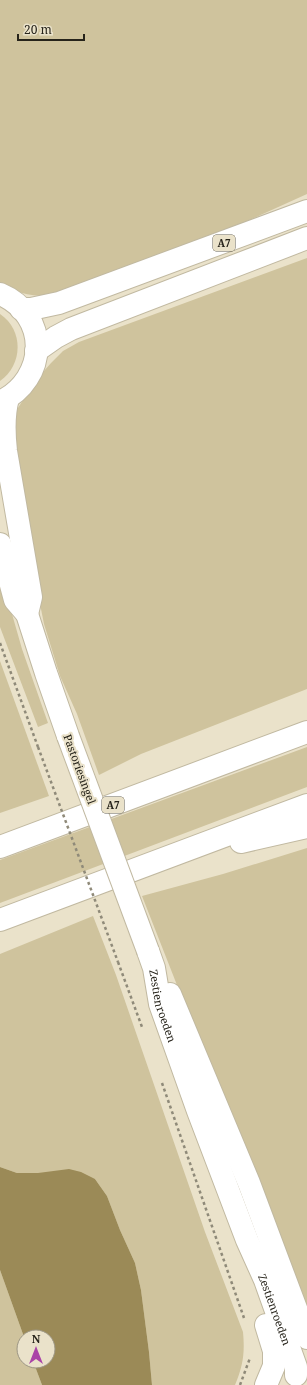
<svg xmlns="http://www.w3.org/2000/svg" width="307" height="1385" viewBox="0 0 307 1385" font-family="'Noto Serif',serif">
<rect width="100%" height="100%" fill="#eae2ca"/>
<g fill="#cfc39d">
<path d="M0 0H307V194L194 245 56 297C32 296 22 294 0 286Z"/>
<polygon points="307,258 307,689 141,754 99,775 77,714 60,676 44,624 32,564 12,446 16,411 36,380 51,363 63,351 79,342"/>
<path d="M0 314C24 330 23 365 0 381Z"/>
<polygon points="0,572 22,649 48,723 38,727 0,627"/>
<polygon points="0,661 49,796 0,813"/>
<polygon points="307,747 307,787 0,903 0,860"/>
<polygon points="307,848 307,1316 142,896 223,874"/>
<path d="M93 916 116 975 205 1232 243 1332C245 1353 243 1366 235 1385H152L149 1352 141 1290 135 1263 120 1230 107 1196 95 1179 38 1173H17L0 1167V954Z"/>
<polygon points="0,1270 24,1337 24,1361 33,1361 42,1385 0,1385"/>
</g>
<polygon fill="#9b8a57" points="0,1167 17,1173 38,1173 69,1169 81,1172 95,1179 107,1196 120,1230 135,1263 141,1290 149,1352 152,1385 42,1385 33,1361 48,1361 48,1337 24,1337 0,1270"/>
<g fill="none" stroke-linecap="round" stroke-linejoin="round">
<defs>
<g id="major">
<path d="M0 294C50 315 48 379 0 402"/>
<path d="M8 398C3 416 4 433 6 451L31 597 27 614"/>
<polyline points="0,544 15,600 27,614 46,673 68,736"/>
<path id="s1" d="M148 951 154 968 160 1004 198 1111 247 1240 265 1280 296 1367V1375"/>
<polyline points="170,994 249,1183 307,1338"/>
<polyline points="266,1325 274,1351 274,1366 266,1385"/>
</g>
<g id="highway">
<polyline points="21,309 31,309 59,303 307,211"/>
<polyline points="36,351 56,337 71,329 307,238"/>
<polyline points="241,842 307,827"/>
<polyline points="0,847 307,732"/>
<polyline points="0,920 307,805"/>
</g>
</defs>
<use href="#major" stroke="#c1b9a1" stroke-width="24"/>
<use href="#highway" stroke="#c1b9a1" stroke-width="24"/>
<g stroke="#8f8a79" stroke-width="2.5" stroke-dasharray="3 3" stroke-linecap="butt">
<polyline points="0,643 38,747"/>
<polyline points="118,962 142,1027"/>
<polyline points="162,1083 244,1318"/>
<polyline points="240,1385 250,1358"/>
</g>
<use href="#major" stroke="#fff" stroke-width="22"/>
<use href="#highway" stroke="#fff" stroke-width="22"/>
<defs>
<polyline id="major-bridge" points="68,736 148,951"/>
</defs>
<use href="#major-bridge" stroke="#c1b9a1" stroke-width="24" stroke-linecap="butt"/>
<polyline stroke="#8f8a79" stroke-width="2.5" stroke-dasharray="3 3" stroke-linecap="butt" points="38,747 118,962"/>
<use href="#major-bridge" stroke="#fff" stroke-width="22"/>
</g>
<g text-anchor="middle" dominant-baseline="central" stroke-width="4" stroke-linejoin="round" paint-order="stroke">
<g fill="#eae2ca" stroke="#615c4f" stroke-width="1">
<rect x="213" y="235" width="22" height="16" rx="3"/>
<rect x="102" y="797" width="22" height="16" rx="3"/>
</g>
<g font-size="10" font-weight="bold" fill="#26231a">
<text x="224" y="243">A7</text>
<text x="113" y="805">A7</text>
</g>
<g font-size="11" fill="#26231a" stroke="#eae2ca">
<text transform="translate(80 769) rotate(70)">Pastoriesingel</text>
<text stroke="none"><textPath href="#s1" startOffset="57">Zestienroeden</textPath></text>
<text stroke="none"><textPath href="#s1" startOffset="381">Zestienroeden</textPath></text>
</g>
</g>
<g transform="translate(36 1349)"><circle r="19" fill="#eae2ca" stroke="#9c9684"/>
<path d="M0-3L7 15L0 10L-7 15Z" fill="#aa43a7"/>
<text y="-6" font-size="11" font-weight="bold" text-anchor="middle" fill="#26231a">N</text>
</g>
<path d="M18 34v6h66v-6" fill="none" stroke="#26231a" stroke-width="2"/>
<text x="24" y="34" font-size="12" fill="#26231a" stroke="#eae2ca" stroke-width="3" paint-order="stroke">20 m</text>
</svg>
